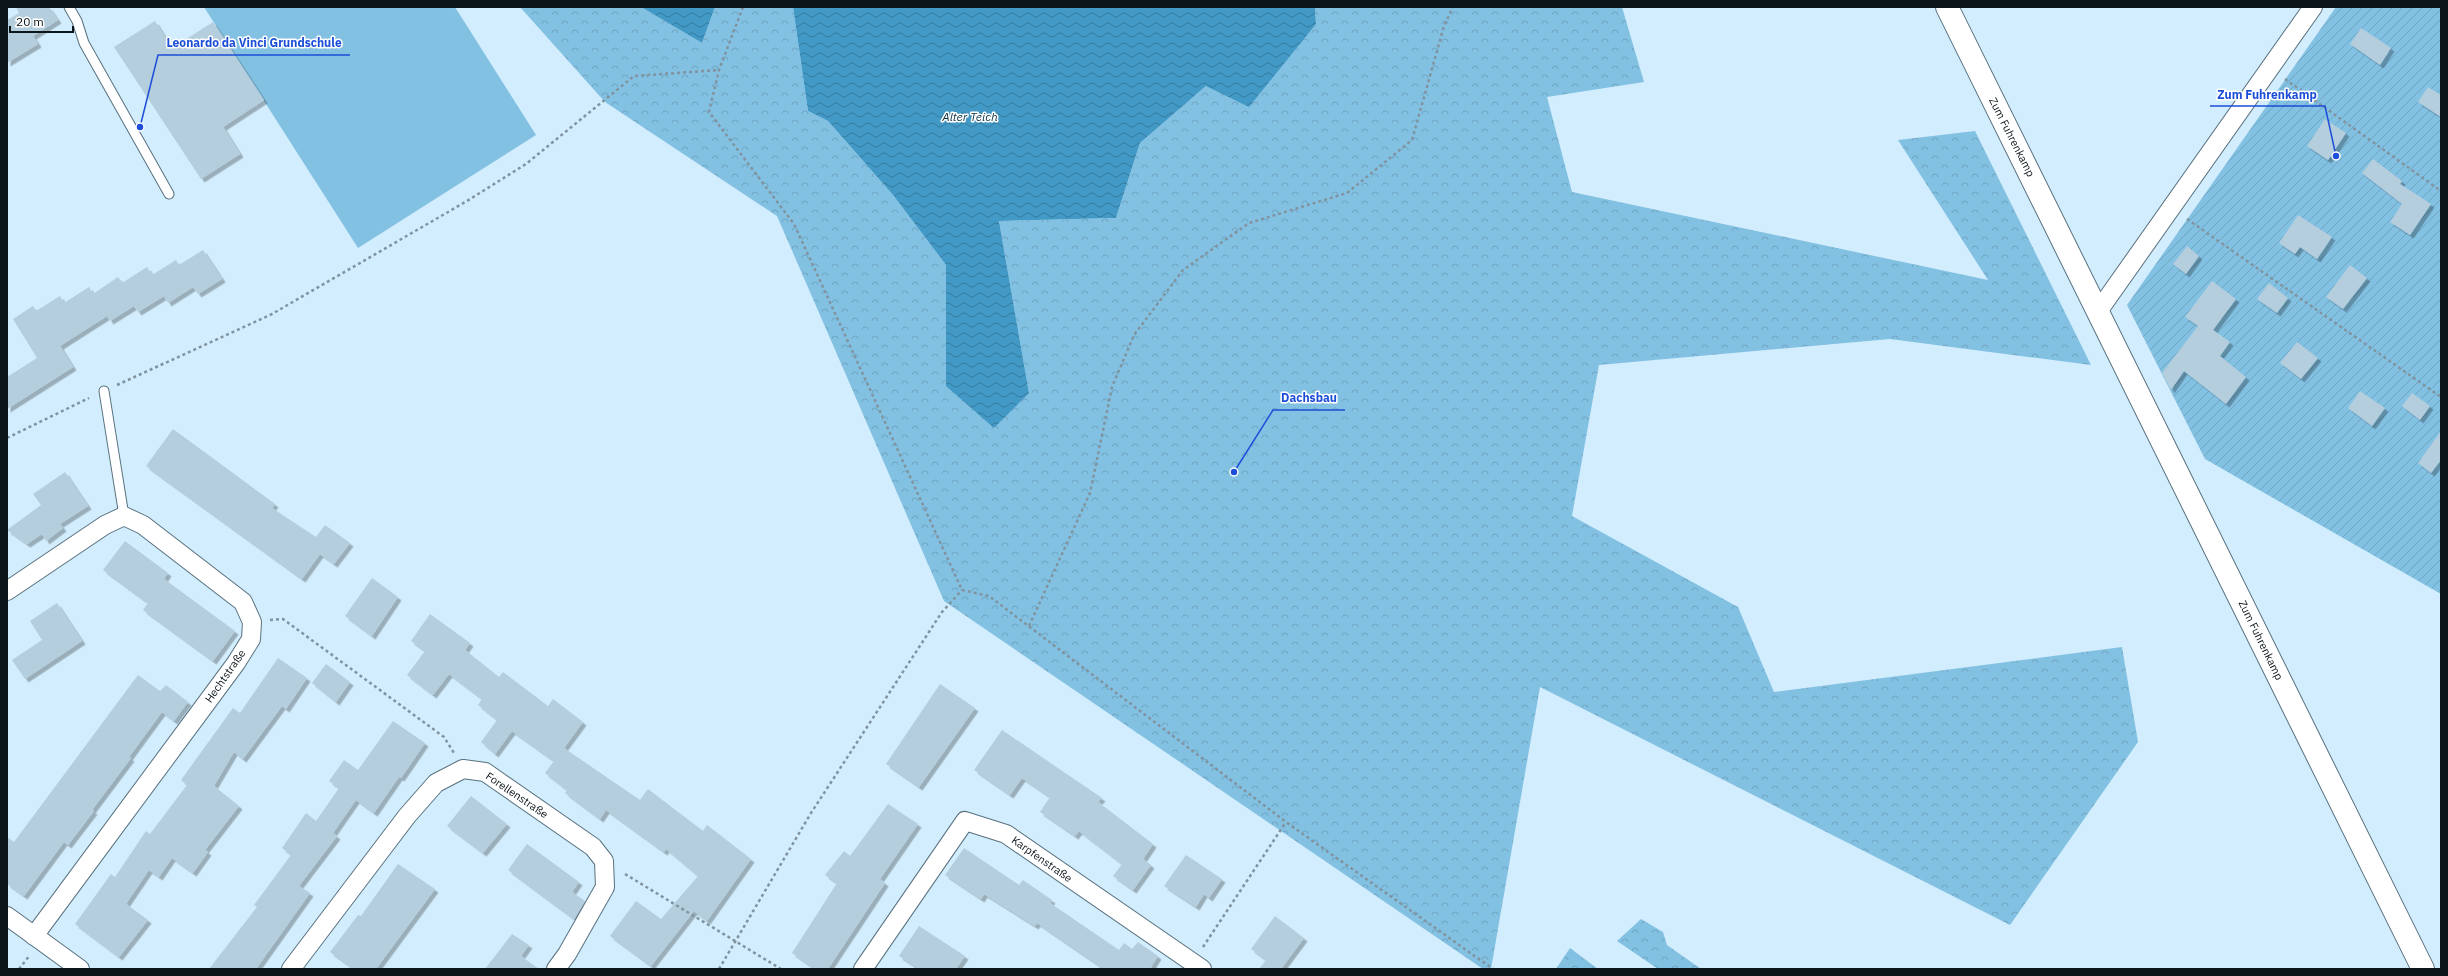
<svg xmlns="http://www.w3.org/2000/svg" width="2448" height="976" viewBox="0 0 2448 976" font-family="'IBM Plex Sans',sans-serif">
<defs>
<pattern id="forest-crowns" width="20" height="18" patternUnits="userSpaceOnUse"><rect width="20" height="18" fill="#83c1e3"/><path d="M2 6a3 3 0 1 1 6 0M12 15a3 3 0 1 1 6 0" fill="none" stroke="#70a5c2"/></pattern>
<pattern id="garden-furrows" width="10" height="10" patternUnits="userSpaceOnUse"><rect width="10" height="10" fill="#83c1e3"/><path d="M-1 1l2-2M0 10L10 0M9 11l2-2" fill="none" stroke="#70a5c2"/></pattern>
<pattern id="water-waves" width="16" height="10" patternUnits="userSpaceOnUse"><rect width="16" height="10" fill="#4299c5"/><path d="M0 5q4-4 8 0t8 0" fill="none" stroke="#357c9f"/></pattern>
<filter id="shadow"><feDropShadow dx="3.5" dy="3.5" stdDeviation="0" flood-color="#0004"/></filter>
</defs>
<rect width="100%" height="100%" fill="#d2edfd"/>
<g fill="url(#forest-crowns)">
<polygon points="520,7 641,7 702,43 715,7 793,7 808,111 828,121 893,195 946,265 946,386 1029,393 999,221 1116,218 1140,143 1206,86 1316,24 1315,7 1622,7 1644,82 1547,97 1572,192 1988,280 1898,140 1975,131 2091,365 1890,339 1599,365 1572,516 1738,607 1774,692 2122,647 2138,742 2010,925 1540,687 1491,969 1483,969 944,601 777,216 605,102"/>
<polygon points="1641,919 1663,932 1667,945 1701,969 1658,969 1617,941"/>
<polygon points="1570,948 1598,969 1556,969"/>
</g>
<polygon fill="url(#garden-furrows)" points="2336,7 2441,7 2441,594 2205,459 2127,305"/>
<polygon fill="#83c1e3" points="204,7 455,7 536,135 358,248"/>
<g fill="url(#water-waves)">
<polygon points="641,7 715,7 702,43"/>
<polygon points="793,7 1315,7 1316,24 1249,107 1206,86 1140,143 1116,218 999,221 1029,393 994,428 946,386 946,265 893,195 828,121 808,111"/>
</g>
<g fill="#b4cede" filter="url(#shadow)">
<polygon points="16,7 49,7 58,20 33,36 38,44 7,63 7,20 19,13"/>
<polygon points="155,21 172,48 213,22 264,100 223,127 240,154 201,179 114,47"/>
<polygon points="2361,28 2391,48 2380,65 2350,44"/>
<polygon points="2428,87 2441,95 2441,117 2418,102"/>
<polygon points="2325,119 2346,133 2328,160 2307,146"/>
<polygon points="2373,159 2402,181 2400,184 2431,204 2410,235 2390,222 2402,204 2362,173"/>
<polygon points="2298,215 2332,237 2317,259 2300,247 2295,254 2279,243"/>
<polygon points="2187,246 2199,256 2186,274 2173,264"/>
<polygon points="203,250 222,279 198,294 193,287 168,303 164,296 138,312 134,306 110,321 107,316 60,346 73,367 7,409 7,377 37,358 13,319 33,306 36,311 60,296 64,303 89,287 93,294 118,277 122,283 147,267 152,275 176,260 179,265"/>
<polygon points="2350,265 2367,278 2343,309 2326,297"/>
<polygon points="2212,281 2236,299 2213,330 2230,342 2220,356 2246,377 2226,404 2184,371 2171,390 2162,373 2198,326 2185,317"/>
<polygon points="2269,283 2288,298 2277,313 2257,299"/>
<polygon points="2297,342 2318,358 2301,379 2280,363"/>
<polygon points="2360,391 2385,408 2372,426 2348,408"/>
<polygon points="2412,393 2430,406 2420,420 2402,406"/>
<polygon points="173,429 275,504 272,508 316,537 325,525 350,543 334,564 320,554 302,579 146,466"/>
<polygon points="2441,431 2441,460 2431,473 2418,463"/>
<polygon points="65,472 88,506 60,524 63,528 46,541 42,534 27,544 7,530 41,505 33,494"/>
<polygon points="125,541 168,573 164,579 235,631 213,661 143,610 148,603 103,570"/>
<polygon points="372,578 398,597 372,636 345,616"/>
<polygon points="57,603 82,641 25,679 12,660 42,640 30,621"/>
<polygon points="430,614 470,643 465,650 499,677 503,672 548,706 553,699 583,722 564,748 640,800 648,789 703,831 707,825 751,859 707,921 694,911 651,966 610,936 636,901 661,919 698,876 666,849 664,852 606,810 600,819 565,793 567,790 545,773 554,761 512,731 495,754 481,742 497,720 478,705 482,699 449,674 433,695 407,675 425,651 411,641"/>
<polygon points="278,658 307,678 286,709 282,706 243,759 234,752 214,786 239,806 205,850 208,852 193,873 172,858 159,877 149,870 126,904 148,920 119,957 75,924 111,874 115,877 146,831 150,834 187,785 181,780 233,708 240,713"/>
<polygon points="326,664 350,682 336,702 312,683"/>
<polygon points="138,675 160,691 166,685 188,702 174,721 162,712 129,757 131,758 92,810 94,811 68,845 64,842 24,896 7,884 7,837 14,842"/>
<polygon points="940,684 975,708 919,787 886,764"/>
<polygon points="393,721 425,743 401,778 399,777 374,813 356,800 333,833 337,836 299,886 310,893 256,969 209,969 257,907 254,905 291,855 282,848 306,813 316,821 339,788 329,781 344,760 358,770"/>
<polygon points="1002,730 1102,798 1098,802 1153,844 1143,859 1151,865 1133,890 1113,876 1122,864 1079,831 1075,836 1040,812 1050,797 1022,778 1010,795 974,770"/>
<polygon points="471,796 507,824 483,853 447,826"/>
<polygon points="888,804 918,824 880,879 885,883 828,969 815,969 792,953 837,883 825,875 844,851 850,856"/>
<polygon points="527,844 579,882 572,892 585,901 574,919 508,870"/>
<polygon points="964,848 1019,885 1023,880 1052,900 1050,903 1119,950 1124,943 1132,949 1138,942 1158,956 1150,969 1104,969 1037,923 1035,926 984,894 981,899 945,875"/>
<polygon points="1186,855 1222,879 1209,898 1204,894 1196,907 1164,886"/>
<polygon points="398,864 435,889 376,969 354,969 330,952 358,915 361,916"/>
<polygon points="1275,916 1304,938 1281,969 1259,969 1266,960 1251,949"/>
<polygon points="919,926 965,956 956,969 919,969 899,956"/>
<polygon points="512,934 529,945 521,956 539,969 485,969"/>
</g>
<g fill="none" stroke-linecap="round" stroke-linejoin="round">
<defs>
<g id="service">
<polyline points="69,7 77,21 84,43 169,194"/>
<polyline points="104,391 124,516"/>
</g>
<g id="minor">
<polyline points="2099,310 2313,7"/>
<polyline points="7,591 105,525 124,516 143,525 243,602 252,622 251,639 236,663 34,936"/>
<polyline points="7,916 80,969"/>
<polyline points="291,969 407,816 436,783 463,769 485,772 593,847 604,861 605,887 567,954 556,969"/>
<polyline points="863,969 965,821 1006,834 1202,969"/>
</g>
<polyline id="tertiary" points="1947,7 2423,969"/>
</defs>
<use href="#service" stroke="#58717f" stroke-width="11"/>
<use href="#minor" stroke="#58717f" stroke-width="20"/>
<use href="#tertiary" stroke="#58717f" stroke-width="24"/>
<g stroke="#80949f" stroke-width="2.5" stroke-dasharray="3 3" stroke-linecap="butt">
<polyline points="743,7 719,70 709,112 794,224 962,590"/>
<polyline points="2285,79 2441,191"/>
<polyline points="2187,219 2441,397"/>
<polyline points="117,385 272,314 467,201 526,164 634,76 719,70"/>
<polyline points="7,438 89,398"/>
<polyline points="962,590 989,596 1286,822 1493,969"/>
<polyline points="270,620 283,619 444,737 454,753"/>
<polyline points="1029,626 1090,493 1112,387 1134,335 1183,270 1249,223 1347,193 1412,140 1444,26 1453,7"/>
<polyline points="625,874 781,969"/>
<polyline points="1203,947 1286,822"/>
<polyline points="19,969 30,955"/>
<polyline points="719,969 811,813 942,612 962,590"/>
</g>
<use href="#service" stroke="#fff" stroke-width="9"/>
<use href="#minor" stroke="#fff" stroke-width="18"/>
<use href="#tertiary" stroke="#fff" stroke-width="22"/>
</g>
<g text-anchor="middle" dominant-baseline="central" stroke-width="3" stroke-linejoin="round" paint-order="stroke">
<g font-size="11" fill="#0b151a" stroke="#fff">
<text transform="translate(2012 137) rotate(63)">Zum Fuhrenkamp</text>
<text transform="translate(2261 640) rotate(64)">Zum Fuhrenkamp</text>
<text transform="translate(225 676) rotate(-55)">Hechtstraße</text>
<text transform="translate(517 795) rotate(34)">Forellenstraße</text>
<text transform="translate(1042 859) rotate(35)">Karpfenstraße</text>
</g>
<g font-size="12" font-style="italic" fill="#0b3345" stroke="#fff">
<text x="970" y="116">Alter Teich</text>
</g>
</g>
<path fill="none" stroke="#1d4ed8" stroke-width="1.5" d="M140 127L158 55H350M2336 156L2325 106H2210M1234 472L1273 410H1345"/>
<g fill="#1d4ed8" stroke="#fff" stroke-width="1.5">
<circle cx="140" cy="127" r="4"/>
<circle cx="2336" cy="156" r="4"/>
<circle cx="1234" cy="472" r="4"/>
</g>
<g font-size="12" text-anchor="middle" font-weight="bold" fill="#1d4ed8" stroke="#fff" stroke-width="3" stroke-linejoin="round" paint-order="stroke">
<text x="254" y="47">Leonardo da Vinci Grundschule</text>
<text x="2267" y="99">Zum Fuhrenkamp</text>
<text x="1309" y="402">Dachsbau</text>
</g>
<rect width="2448" height="976" fill="none" stroke="#0b151a" stroke-width="16"/>
<path d="M10 26v6h63v-6" fill="none" stroke="#0b151a" stroke-width="2"/>
<text x="16" y="26" font-size="12" fill="#0b151a" stroke="#ffffff" stroke-width="3" paint-order="stroke">20 m</text>
</svg>
